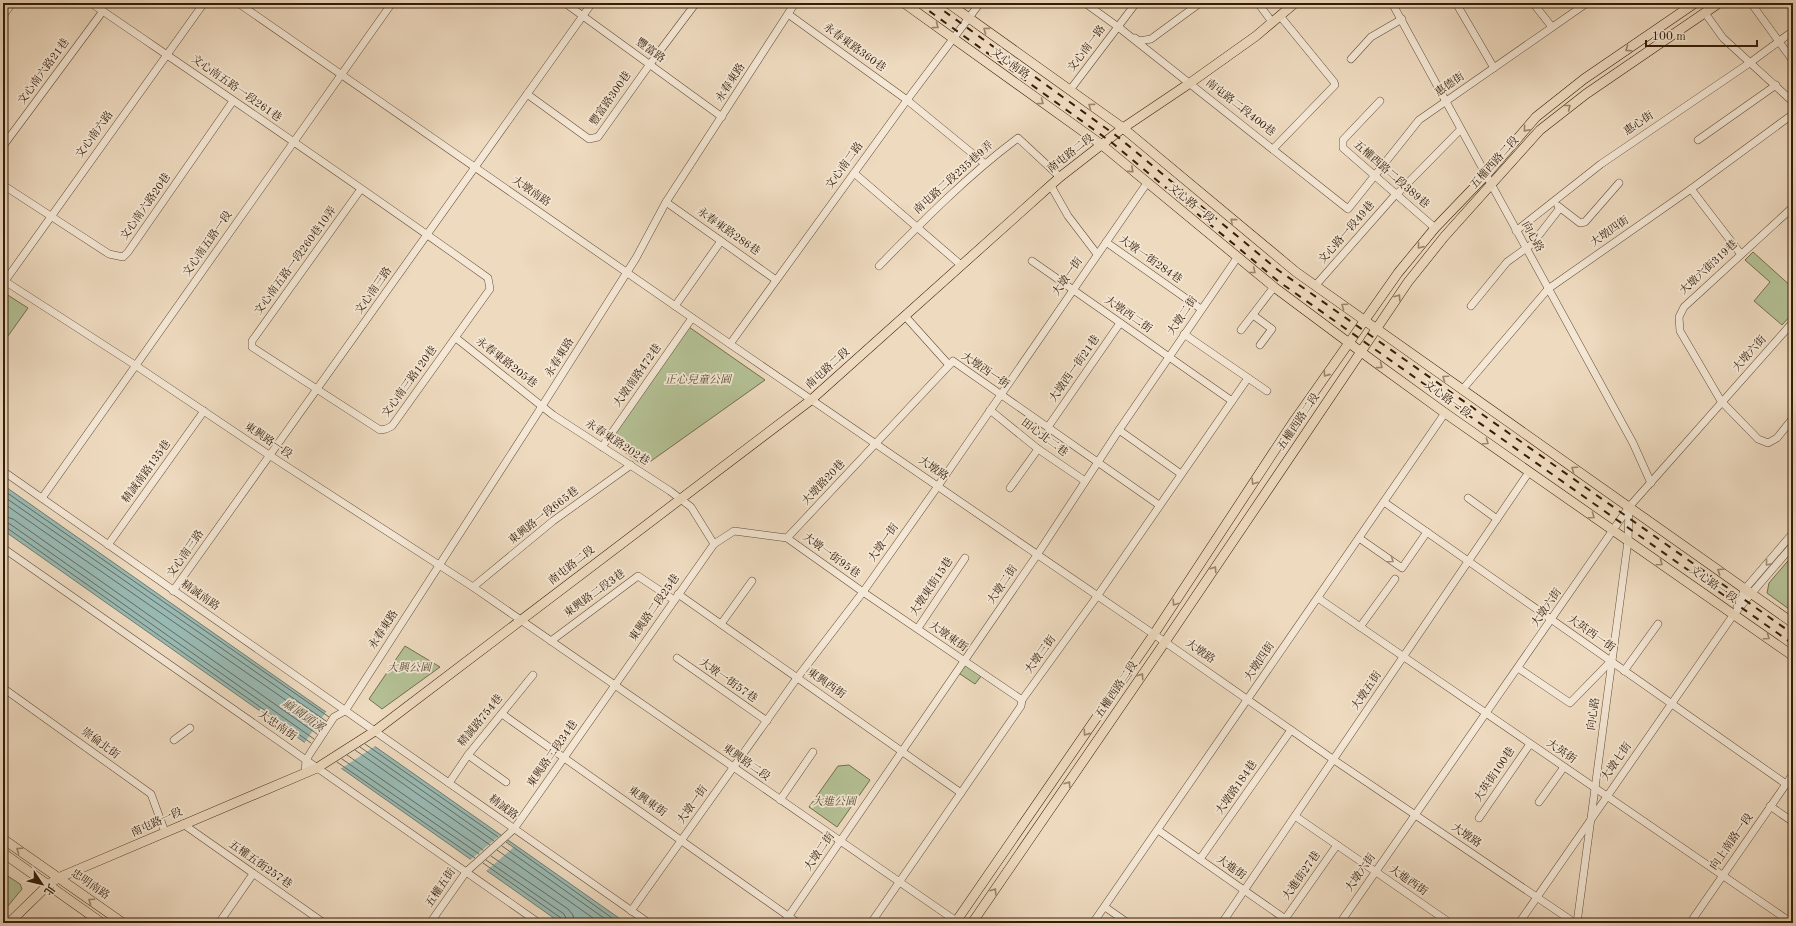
<svg xmlns="http://www.w3.org/2000/svg" width="1796" height="926" viewBox="0 0 1796 926" font-family="'Old Standard TT','Noto Serif TC',serif">
<rect width="100%" height="100%" fill="#eedabf"/>
<filter id="stains"><feTurbulence type="fractalNoise" baseFrequency=".005" numOctaves="4"/><feColorMatrix values="0 0 0 0 .2 0 0 0 0 .09 0 0 0 0 .02 0 0 0 .5 -.17"/></filter>
<radialGradient id="worn" r=".72"><stop offset=".6" stop-color="#630" stop-opacity="0"/><stop offset="1" stop-color="#630" stop-opacity=".3"/></radialGradient>
<g fill="#b4c195" stroke="#746e4e">
<polygon points="1753,252 1793,288 1793,313 1782,325 1754,301 1770,282 1745,260"/>
<polygon points="3,292 28,308 3,343"/>
<polygon points="689,327 765,380 644,466 609,441"/>
<polygon points="1793,555 1793,612 1767,593 1769,583"/>
<polygon points="405,646 440,667 382,709 369,699"/>
<polygon points="964,662 982,675 975,684 957,672"/>
<polygon points="849,765 870,780 837,827 809,807 838,766"/>
<polygon points="3,873 20,884 22,889 3,912"/>
</g>
<polygon fill="#99bab4" stroke="#717b6f" points="3,485 626,923 561,923 3,530"/>
<g fill="#eedabf">
<polygon points="328,709 377,745 339,770 303,745"/>
<polygon points="499,836 514,847 485,872 469,861"/>
</g>
<g fill="none" stroke-linecap="round" stroke-linejoin="round">
<g stroke="#666b5e" stroke-width="1">
<polyline points="3,490 329,717"/>
<polyline points="3,496 326,721"/>
<polyline points="3,503 323,726"/>
<polyline points="3,516 13,519 317,734"/>
<polyline points="3,522 10,524 314,739"/>
<polyline points="3,527 7,528 311,743"/>
<polyline points="365,744 498,837"/>
<polyline points="360,747 494,841"/>
<polyline points="355,750 490,845"/>
<polyline points="347,755 483,850"/>
<polyline points="342,759 479,854"/>
<polyline points="337,762 475,858"/>
<polyline points="506,842 619,923"/>
<polyline points="502,846 611,923"/>
<polyline points="497,850 600,923"/>
<polyline points="491,856 568,909 573,915 574,923"/>
<polyline points="486,860 564,914 568,923"/>
<polyline points="483,863 561,918 563,923"/>
</g>
<defs>
<g id="minor">
<path d="M91 3C224 94 357 184 488 278L490 289 392 426 386 429 380 430 252 347V341L361 189"/>
<polyline points="238,3 730,344 1165,642 1334,760 1575,923"/>
<polyline points="565,3 722,117"/>
<polyline points="1085,3 1121,29"/>
<polyline points="1258,3 1272,22"/>
<polyline points="1392,3 1633,443 1651,483"/>
<polyline points="1456,3 1494,68"/>
<polyline points="1533,3 1552,27"/>
<polyline points="1751,3 1793,61"/>
<polyline points="1705,13 1723,38 1793,102"/>
<polyline points="788,14 907,100 984,163"/>
<polyline points="3,16 12,3"/>
<polyline points="1117,26 1348,209 1419,120 1587,3"/>
<polyline points="1135,38 1139,41 1151,39 1200,3"/>
<polyline points="1351,59 1371,37 1402,19"/>
<polyline points="1070,90 1136,3"/>
<polyline points="527,94 589,139 598,137 650,64 696,3"/>
<polyline points="1380,101 1343,140 1343,148 1435,228"/>
<polyline points="1698,140 1776,85"/>
<polyline points="3,146 103,11"/>
<polyline points="1273,149 1335,85 1334,82 1280,16"/>
<polyline points="854,173 961,265"/>
<polyline points="3,185 109,254 123,257 128,252 233,101"/>
<polyline points="1051,186 1068,216 1097,254"/>
<polyline points="1691,189 1740,253"/>
<polyline points="1397,194 1460,130"/>
<polyline points="666,202 776,280"/>
<polyline points="1558,206 1580,223 1585,222 1619,183"/>
<polyline points="1793,207 1684,307 1679,317 1680,331 1721,401 1758,439 1768,443 1777,438 1793,418"/>
<polyline points="1516,231 1601,164 1751,62 1793,31"/>
<polyline points="1106,242 1201,309"/>
<polyline points="1032,261 1232,401"/>
<path d="M879 266C923 221 967 176 1018 138L1060 177"/>
<polyline points="3,280 135,365 269,455 473,587 959,923"/>
<polyline points="5,281 204,3"/>
<polyline points="1315,286 1396,194"/>
<polyline points="675,306 721,241"/>
<polyline points="1471,306 1507,262 1532,244 1560,208"/>
<polyline points="1253,315 1272,329 1260,345"/>
<polyline points="905,316 949,365"/>
<polyline points="1241,330 1274,287"/>
<polyline points="1184,334 1267,391"/>
<polyline points="456,338 553,415 670,491 691,507 714,544 734,531 787,538 863,592 1022,700"/>
<polyline points="730,344 907,100 980,3"/>
<polyline points="1462,390 1548,289 1691,189 1793,114"/>
<polyline points="990,410 1038,449 1085,481"/>
<polyline points="1048,427 1120,323"/>
<polyline points="1119,430 1181,474"/>
<polyline points="602,447 692,318"/>
<polyline points="3,471 649,923"/>
<polyline points="1010,488 1038,449"/>
<polyline points="42,498 392,3"/>
<polyline points="1468,498 1497,519"/>
<polyline points="1384,502 1786,784"/>
<polyline points="787,538 953,361 1159,505"/>
<polyline points="1359,538 1402,568 1427,532"/>
<polyline points="108,545 204,411"/>
<polyline points="3,548 539,923"/>
<polyline points="473,587 553,521 631,465"/>
<polyline points="173,591 592,3"/>
<polyline points="678,594 961,793"/>
<polyline points="1318,598 1792,923"/>
<polyline points="1737,607 1745,589 1793,533"/>
<polyline points="721,624 752,581"/>
<polyline points="1360,627 1395,579"/>
<polyline points="918,628 965,558"/>
<polyline points="551,641 638,576 674,600"/>
<polyline points="677,658 767,721"/>
<polyline points="1518,668 1570,703 1611,661"/>
<polyline points="1624,671 1658,624"/>
<polyline points="3,688 151,794 165,832"/>
<polyline points="502,714 798,923"/>
<polyline points="174,740 190,728"/>
<polyline points="468,755 506,782"/>
<polyline points="305,773 306,760 311,752 334,717 345,711 537,414 636,258 666,202 795,3"/>
<polyline points="449,783 468,755 533,675"/>
<polyline points="780,800 813,752"/>
<polyline points="1539,802 1564,767"/>
<polyline points="1770,806 1793,822"/>
<polyline points="1295,816 1450,923"/>
<polyline points="1479,818 1530,744"/>
<polyline points="183,824 324,923"/>
<polyline points="1158,830 1291,923"/>
<polyline points="1200,859 1291,730"/>
<polyline points="1105,907 1128,923"/>
<polyline points="631,911 797,678 863,592 938,486 1147,183"/>
<polyline points="1285,919 1337,845"/>
<polyline points="219,923 253,874"/>
<polyline points="430,923 466,872 514,829 714,544"/>
<polyline points="784,923 1037,555 1119,430 1237,258"/>
<polyline points="871,923 1021,706 1022,700 1098,595 1248,378"/>
<polyline points="1093,923 1445,413"/>
<polyline points="1222,923 1529,472"/>
<polyline points="1340,923 1629,507 1793,322"/>
<polyline points="1519,923 1734,614 1793,545"/>
<polyline points="1577,923 1628,541 1629,509"/>
<polyline points="1690,923 1793,774"/>
</g>
<g id="major">
<polyline points="904,3 1102,145 1274,287 1372,360 1445,413 1793,656"/>
<polyline points="948,3 1123,128 1296,272 1793,623"/>
<polyline points="3,839 123,923"/>
<polyline points="3,853 102,923"/>
<polyline points="9,923 48,885 58,878 317,768 375,731 811,400 1060,177 1123,128 1190,83 1256,36 1295,3"/>
<polyline points="955,923 1154,634 1294,421 1398,273 1435,228 1486,175 1536,117 1584,79 1695,3"/>
<polyline points="972,923 1165,642 1408,282 1444,237 1540,130 1586,94 1719,3"/>
</g>
</defs>
<use href="#minor" stroke="#624c35" stroke-width="8"/>
<use href="#major" stroke="#341c07" stroke-width="10"/>
<use href="#minor" stroke="#f4e7d5" stroke-width="7"/>
<use href="#major" stroke="#eedabf" stroke-width="9"/>
<g stroke="#341c07" stroke-width="2" stroke-dasharray="7 7" stroke-linecap="butt">
<polyline points="918,3 1111,142 1278,281 1793,644"/>
<polyline points="933,3 1118,137 1278,270 1793,634"/>
</g>
</g>
<defs><path id="oneway-chevron" d="M-2-3.5L2.5 0L-2 3.5" fill="none" stroke-width="1.6" stroke-linecap="round" stroke-linejoin="round"/></defs>
<g stroke="#9a846c">
<use href="#oneway-chevron" transform="translate(936 26) rotate(36)"/>
<use href="#oneway-chevron" transform="translate(986 30) rotate(-144)"/>
<use href="#oneway-chevron" transform="translate(1628 49) rotate(146)"/>
<use href="#oneway-chevron" transform="translate(1041 102) rotate(36)"/>
<use href="#oneway-chevron" transform="translate(1091 106) rotate(-144)"/>
<use href="#oneway-chevron" transform="translate(1568 107) rotate(-38)"/>
<use href="#oneway-chevron" transform="translate(1526 129) rotate(131)"/>
<use href="#oneway-chevron" transform="translate(1131 170) rotate(40)"/>
<use href="#oneway-chevron" transform="translate(1233 221) rotate(-140)"/>
<use href="#oneway-chevron" transform="translate(1420 246) rotate(129)"/>
<use href="#oneway-chevron" transform="translate(1253 271) rotate(39)"/>
<use href="#oneway-chevron" transform="translate(1398 297) rotate(-56)"/>
<use href="#oneway-chevron" transform="translate(1344 306) rotate(-145)"/>
<use href="#oneway-chevron" transform="translate(1380 366) rotate(36)"/>
<use href="#oneway-chevron" transform="translate(1326 374) rotate(125)"/>
<use href="#oneway-chevron" transform="translate(1445 378) rotate(-145)"/>
<use href="#oneway-chevron" transform="translate(1486 442) rotate(35)"/>
<use href="#oneway-chevron" transform="translate(1574 469) rotate(-145)"/>
<use href="#oneway-chevron" transform="translate(1254 482) rotate(123)"/>
<use href="#oneway-chevron" transform="translate(1592 516) rotate(35)"/>
<use href="#oneway-chevron" transform="translate(1660 563) rotate(35)"/>
<use href="#oneway-chevron" transform="translate(1214 569) rotate(-56)"/>
<use href="#oneway-chevron" transform="translate(1720 571) rotate(-145)"/>
<use href="#oneway-chevron" transform="translate(1175 603) rotate(123)"/>
<use href="#oneway-chevron" transform="translate(1767 637) rotate(35)"/>
<use href="#oneway-chevron" transform="translate(1141 676) rotate(-56)"/>
<use href="#oneway-chevron" transform="translate(1086 733) rotate(125)"/>
<use href="#oneway-chevron" transform="translate(1068 784) rotate(-56)"/>
<use href="#oneway-chevron" transform="translate(19 850) rotate(-145)"/>
<use href="#oneway-chevron" transform="translate(994 891) rotate(-56)"/>
<use href="#oneway-chevron" transform="translate(91 901) rotate(-145)"/>
</g>
<g stroke="#9e8c78">
<use href="#oneway-chevron" transform="translate(1391 560) rotate(35)"/>
<use href="#oneway-chevron" transform="translate(1768 563) rotate(130)"/>
</g>
<g text-anchor="middle" dominant-baseline="central" stroke-width="3.5" stroke-linejoin="round" paint-order="stroke">
<g font-size="11" fill="#341c07" stroke="#f4e7d5">
<text transform="translate(854 48) rotate(36)">永春東路360巷</text>
<text transform="translate(1087 49) rotate(-53)">文心南一路</text>
<text transform="translate(650 51) rotate(36)">豐富路</text>
<text transform="translate(1010 64) rotate(36)">文心南路</text>
<text transform="translate(44 72) rotate(-54)">文心南六路21巷</text>
<text transform="translate(731 83) rotate(-57)">永春東路</text>
<text transform="translate(1450 85) rotate(-35)">惠德街</text>
<text transform="translate(236 89) rotate(35)">文心南五路一段261巷</text>
<text transform="translate(611 99) rotate(-55)">豐富路300巷</text>
<text transform="translate(1240 108) rotate(38)">南屯路二段400巷</text>
<text transform="translate(1639 124) rotate(-34)">惠心街</text>
<text transform="translate(95 135) rotate(-54)">文心南六路</text>
<text transform="translate(1071 154) rotate(-38)">南屯路二段</text>
<text transform="translate(1495 163) rotate(-48)">五權西路二段</text>
<text transform="translate(845 166) rotate(-54)">文心南二路</text>
<text transform="translate(1391 175) rotate(41)">五權西路二段389巷</text>
<text transform="translate(954 178) rotate(-42)">南屯路二段235巷9弄</text>
<text transform="translate(531 192) rotate(35)">大墩南路</text>
<text transform="translate(1191 204) rotate(39)">文心路一段</text>
<text transform="translate(146 207) rotate(-55)">文心南六路20巷</text>
<text transform="translate(728 232) rotate(35)">永春東路286巷</text>
<text transform="translate(1610 232) rotate(-35)">大墩四街</text>
<text transform="translate(1347 233) rotate(-49)">文心路一段49巷</text>
<text transform="translate(1532 237) rotate(61)">向心路</text>
<text transform="translate(208 244) rotate(-55)">文心南五路一段</text>
<text transform="translate(1150 260) rotate(35)">大墩一街284巷</text>
<text transform="translate(296 261) rotate(-54)">文心南五路一段260巷10弄</text>
<text transform="translate(1709 268) rotate(-43)">大墩六街319巷</text>
<text transform="translate(1068 277) rotate(-55)">大墩一街</text>
<text transform="translate(374 291) rotate(-55)">文心南三路</text>
<text transform="translate(1128 315) rotate(35)">大墩西二街</text>
<text transform="translate(1183 316) rotate(-56)">大墩二街</text>
<text transform="translate(1750 354) rotate(-48)">大墩六街</text>
<text transform="translate(560 358) rotate(-58)">永春東路</text>
<text transform="translate(506 363) rotate(38)">永春東路205巷</text>
<text transform="translate(828 369) rotate(-42)">南屯路二段</text>
<text transform="translate(1075 369) rotate(-55)">大墩西一街21巷</text>
<text transform="translate(985 371) rotate(34)">大墩西一街</text>
<text transform="translate(638 376) rotate(-55)">大墩南路472巷</text>
<text transform="translate(410 382) rotate(-54)">文心南三路120巷</text>
<text transform="translate(1447 400) rotate(36)">文心路一段</text>
<text transform="translate(1299 422) rotate(-56)">五權西路二段</text>
<text transform="translate(1044 438) rotate(37)">田心北二巷</text>
<text transform="translate(268 441) rotate(34)">東興路一段</text>
<text transform="translate(617 443) rotate(33)">永春東路202巷</text>
<text transform="translate(933 469) rotate(34)">大墩路</text>
<text transform="translate(147 472) rotate(-54)">精誠南路135巷</text>
<text transform="translate(824 483) rotate(-47)">大墩路20巷</text>
<text transform="translate(544 516) rotate(-38)">東興路一段665巷</text>
<text transform="translate(884 543) rotate(-55)">大墩一街</text>
<text transform="translate(186 554) rotate(-55)">文心南三路</text>
<text transform="translate(831 556) rotate(36)">大墩一街95巷</text>
<text transform="translate(572 566) rotate(-38)">南屯路二段</text>
<text transform="translate(1003 585) rotate(-56)">大墩二街</text>
<text transform="translate(1713 585) rotate(35)">文心路一段</text>
<text transform="translate(932 587) rotate(-56)">大墩東街15巷</text>
<text transform="translate(595 594) rotate(-36)">東興路二段3巷</text>
<text transform="translate(200 596) rotate(35)">精誠南路</text>
<text transform="translate(655 608) rotate(-55)">東興路二段25巷</text>
<text transform="translate(1547 608) rotate(-55)">大墩六街</text>
<text transform="translate(384 630) rotate(-57)">永春東路</text>
<text transform="translate(1591 634) rotate(35)">大英西一街</text>
<text transform="translate(948 637) rotate(35)">大墩東街</text>
<text transform="translate(1200 652) rotate(35)">大墩路</text>
<text transform="translate(1041 655) rotate(-54)">大墩三街</text>
<text transform="translate(1260 662) rotate(-56)">大墩四街</text>
<text transform="translate(728 681) rotate(35)">大墩一街57巷</text>
<text transform="translate(826 684) rotate(35)">東興西街</text>
<text transform="translate(1117 690) rotate(-56)">五權西路二段</text>
<text transform="translate(1367 691) rotate(-56)">大墩五街</text>
<text transform="translate(1594 714) rotate(-82)">向心路</text>
<text transform="translate(481 721) rotate(-51)">精誠路754巷</text>
<text transform="translate(277 726) rotate(35)">大忠南街</text>
<text transform="translate(100 744) rotate(36)">崇倫北街</text>
<text transform="translate(1561 752) rotate(34)">大英街</text>
<text transform="translate(553 754) rotate(-55)">東興路二段34巷</text>
<text transform="translate(1617 762) rotate(-55)">大墩七街</text>
<text transform="translate(746 763) rotate(35)">東興路二段</text>
<text transform="translate(1495 775) rotate(-56)">大英街100巷</text>
<text transform="translate(1237 788) rotate(-55)">大墩路184巷</text>
<text transform="translate(647 802) rotate(35)">東興東街</text>
<text transform="translate(693 805) rotate(-55)">大墩一街</text>
<text transform="translate(503 808) rotate(36)">精誠路</text>
<text transform="translate(157 823) rotate(-24)">南屯路一段</text>
<text transform="translate(1466 836) rotate(34)">大墩路</text>
<text transform="translate(1732 842) rotate(-55)">向上南路一段</text>
<text transform="translate(820 852) rotate(-55)">大墩二街</text>
<text transform="translate(260 865) rotate(35)">五權五街257巷</text>
<text transform="translate(1231 868) rotate(35)">大進街</text>
<text transform="translate(1361 873) rotate(-55)">大墩六街</text>
<text transform="translate(1302 876) rotate(-55)">大進街27巷</text>
<text transform="translate(1408 881) rotate(35)">大進西街</text>
<text transform="translate(90 885) rotate(35)">忠明南路</text>
<text transform="translate(441 888) rotate(-56)">五權五街</text>
</g>
<g font-size="11" font-style="italic" fill="#5a4e32" stroke="#f4e7d5">
<text x="698" y="380">正心兒童公園</text>
<text x="409" y="668">大興公園</text>
<text x="834" y="802">大進公園</text>
</g>
<g font-size="12" font-style="italic" fill="#524b3b" stroke="#f4e7d5">
<text transform="translate(303 716) rotate(35)">麻園頭溪</text>
</g>
</g>
<rect width="1796" height="926" fill="none" stroke="#eedabf" stroke-width="16"/>
<rect x="4" y="4" width="1788" height="918" fill="none" stroke="#341c07" stroke-width="2"/>
<rect x="8" y="8" width="1780" height="910" fill="none" stroke="#341c07"/>
<g transform="translate(42 884) rotate(125)" stroke="#f4e7d5" stroke-width="3" paint-order="stroke">
<path d="M0-3L7 15L0 10L-7 15Z" fill="#341c07"/>
<text y="-6" font-size="11" font-weight="bold" text-anchor="middle" fill="#341c07">北</text>
</g>
<path d="M1646 40v6h111v-6" fill="none" stroke="#341c07" stroke-width="2"/>
<text x="1652" y="40" font-size="12" fill="#341c07" stroke="#f4e7d5" stroke-width="3" paint-order="stroke">100 m</text>
<rect width="100%" height="100%" filter="url(#stains)"/>
<rect width="100%" height="100%" fill="url(#worn)"/>
</svg>
